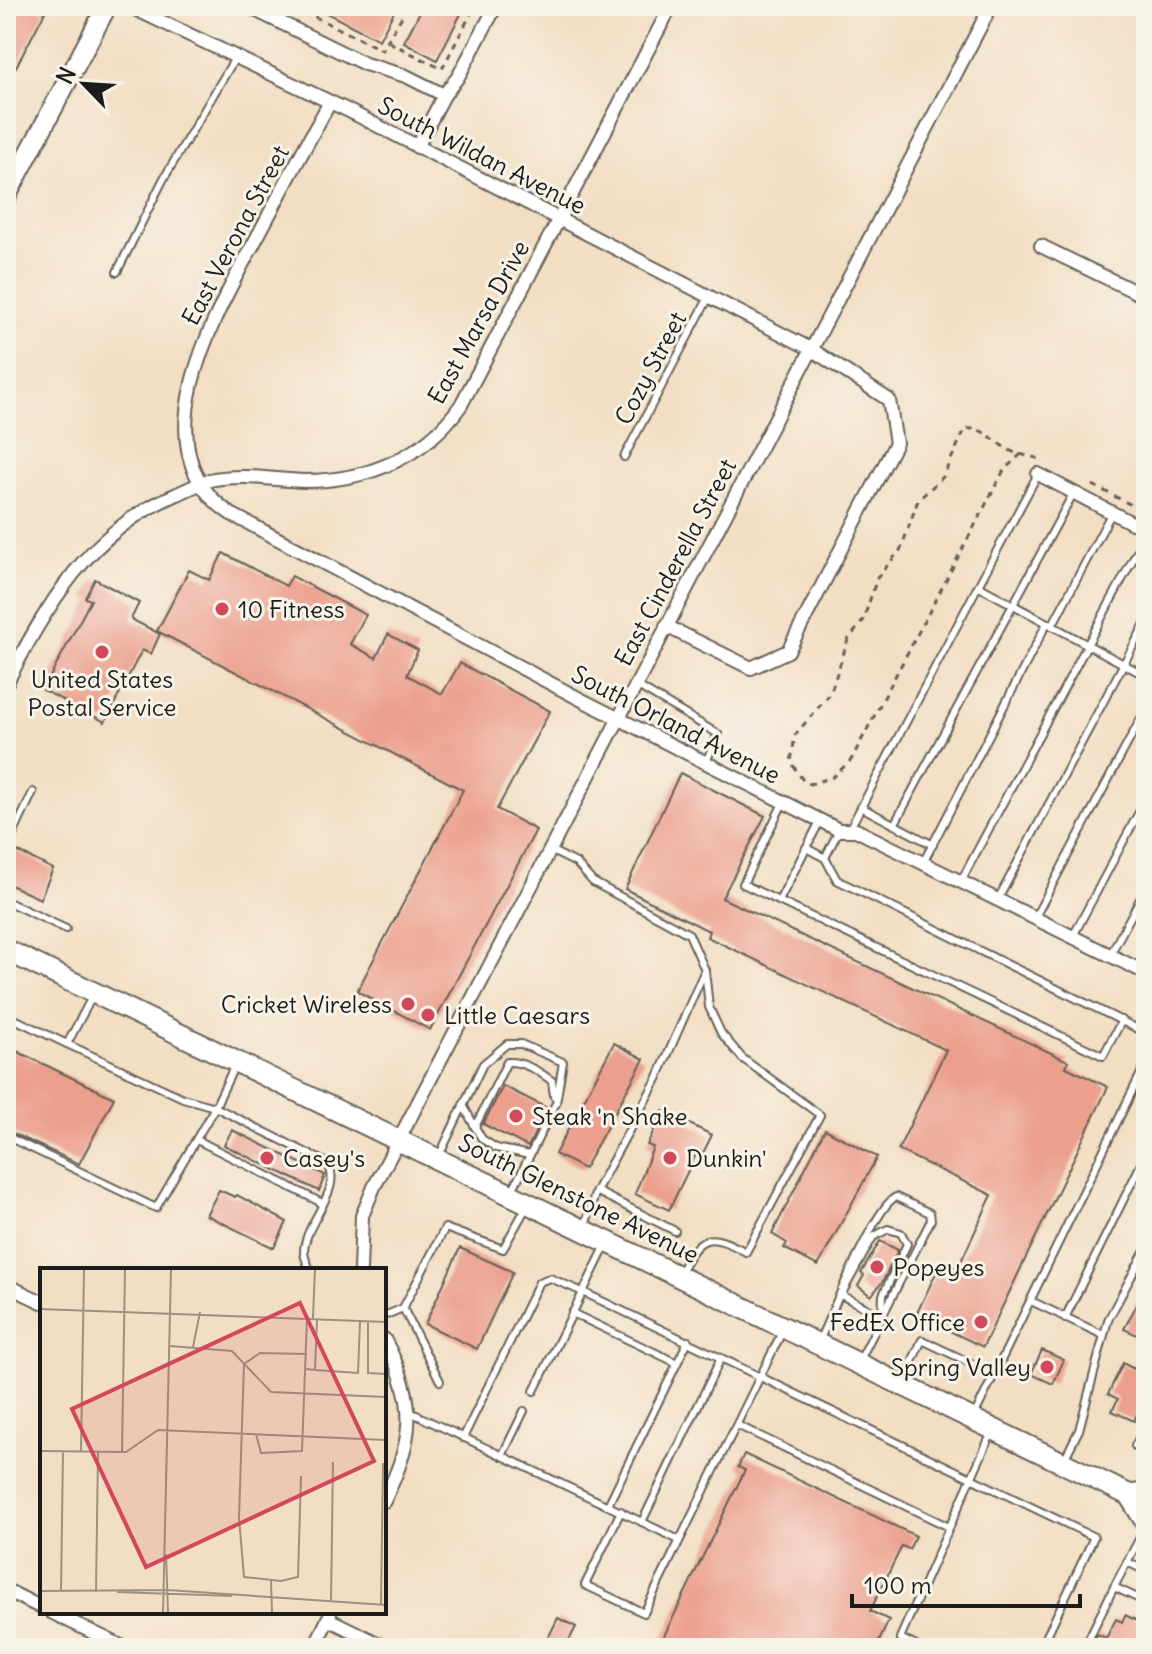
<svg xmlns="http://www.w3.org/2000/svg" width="1152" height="1654" viewBox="0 0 1152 1654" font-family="Delius,sans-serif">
<rect width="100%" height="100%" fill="#f7f3e8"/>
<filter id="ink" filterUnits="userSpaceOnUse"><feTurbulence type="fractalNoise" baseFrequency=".0125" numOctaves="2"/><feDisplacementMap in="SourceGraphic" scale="16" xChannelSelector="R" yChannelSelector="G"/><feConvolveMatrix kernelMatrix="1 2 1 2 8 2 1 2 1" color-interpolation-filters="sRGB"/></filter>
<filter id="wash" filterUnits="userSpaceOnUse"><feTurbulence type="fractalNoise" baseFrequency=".006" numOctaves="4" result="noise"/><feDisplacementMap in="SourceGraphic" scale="32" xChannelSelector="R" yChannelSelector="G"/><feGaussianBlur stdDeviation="1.8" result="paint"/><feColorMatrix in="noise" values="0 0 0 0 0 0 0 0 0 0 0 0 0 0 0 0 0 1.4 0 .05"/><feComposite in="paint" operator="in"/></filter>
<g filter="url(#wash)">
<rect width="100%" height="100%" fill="#f2dec2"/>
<g id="blocks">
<g fill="#ec9f8d">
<polygon points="16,6 32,6 45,12 6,86 6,9 12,12"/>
<polygon points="313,6 397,6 379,40"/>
<polygon points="423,6 465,6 437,60 404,42"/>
<polygon points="223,553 286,586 292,576 366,615 350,644 376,658 388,634 418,650 407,675 442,694 460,663 550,711 497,809 536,830 430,1030 357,991 463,790 157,631 189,570 209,580"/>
<polygon points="95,579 139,603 131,619 160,634 151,654 142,650 105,722 43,690 91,600 85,598"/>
<polygon points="680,773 765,816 722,898 1068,1061 1066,1067 1108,1087 983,1347 916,1315 942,1260 958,1268 992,1195 898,1150 946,1050 707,937 709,931 625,889"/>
<polygon points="13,849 53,869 40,899 6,883 6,856"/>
<polygon points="614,1043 644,1059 584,1169 555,1154"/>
<polygon points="6,1046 114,1098 79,1164 6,1130"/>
<polygon points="503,1086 547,1108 528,1147 483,1124"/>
<polygon points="663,1111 712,1135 703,1153 698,1150 669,1210 635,1194 653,1147 647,1145"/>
<polygon points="825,1129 877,1157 818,1266 784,1248 787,1243 772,1234"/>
<polygon points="232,1130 325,1175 319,1191 224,1145"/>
<polygon points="219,1190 235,1197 237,1195 287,1222 274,1248 206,1215"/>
<polygon points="880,1241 898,1250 883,1281 871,1296 858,1286 864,1275 861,1273"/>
<polygon points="460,1248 513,1272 477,1349 425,1324"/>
<polygon points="1146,1287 1146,1339 1124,1329"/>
<polygon points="1146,1342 1146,1395 1134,1421 1112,1411 1118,1399 1108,1394 1123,1363 1134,1369"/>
<polygon points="1042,1350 1064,1360 1053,1384 1031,1374"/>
<polygon points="744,1454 916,1536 909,1549 902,1546 870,1611 889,1620 876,1648 674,1648 661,1642 745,1470 738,1467"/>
<polygon points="1125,1615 1146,1625 1146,1648 1091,1648 1097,1634 1106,1638 1116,1619 1122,1622"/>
<polygon points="558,1618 576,1627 565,1648 543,1648"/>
</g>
</g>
</g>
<g filter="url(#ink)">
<use href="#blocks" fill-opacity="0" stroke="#676056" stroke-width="2"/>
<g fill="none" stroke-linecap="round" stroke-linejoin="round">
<defs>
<g id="lane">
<polyline points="117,272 163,180 235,58"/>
<polyline points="624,457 709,297"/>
<polyline points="1038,474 978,586 1146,676"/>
<polyline points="1052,626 1112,512"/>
<polyline points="636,685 718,734 705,764"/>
<polyline points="783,803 743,884 1103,1056 1122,1020"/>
<polyline points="861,807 933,845"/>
<polyline points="894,825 1074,492"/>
<polyline points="839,830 825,858 837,880 1146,1033"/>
<polyline points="849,830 978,586"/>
<polyline points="806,848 825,858"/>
<polyline points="6,850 33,792"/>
<path d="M550 850 576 863 593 882 689 934 705 970 709 1007 721 1033 742 1058 820 1115 746 1252C707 1231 700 1235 680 1272"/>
<polyline points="923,863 1047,623"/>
<polyline points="961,881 1146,535"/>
<polyline points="6,901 66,929"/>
<polyline points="779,901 820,821"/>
<polyline points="997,901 1146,622"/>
<polyline points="1034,919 1146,709"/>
<polyline points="1072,938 1146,799"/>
<polyline points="1110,955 1146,888"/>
<polyline points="6,1015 67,1044 92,997"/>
<path d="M67 1044 183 1098 215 1107 327 1163C345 1189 304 1222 304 1252 304 1257 308 1265 310 1270"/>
<polyline points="463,1105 475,1127"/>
<polyline points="6,1136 156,1208 215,1107 235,1065"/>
<polyline points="197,1140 322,1203"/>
<path d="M530 1155 496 1148 482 1139 475 1127 507 1062C523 1061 539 1071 552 1081L554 1096"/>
<polyline points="439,1156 483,1064 507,1044 521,1044 563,1062 556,1103 512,1191"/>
<polyline points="596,1191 657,1079 704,972"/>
<polyline points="585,1226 596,1191 675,1231"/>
<polygon points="888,1229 901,1233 907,1244 883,1295 882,1316 841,1295 873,1237"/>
<polyline points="1031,1301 1103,1335"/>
<polyline points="403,1308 440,1381"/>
<polyline points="572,1313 677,1363"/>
<polyline points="384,1316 403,1308 445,1228 503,1249 527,1206"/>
<polyline points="1065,1318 1146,1154"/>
<path d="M820 1339C831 1315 876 1204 896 1197L930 1213 931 1220 860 1360"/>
<polyline points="721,1358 1094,1537 1041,1648"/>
<polyline points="903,1381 922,1340 994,1374"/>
<polyline points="410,1412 642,1522 721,1358 583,1292 606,1245"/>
<polyline points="974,1416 1146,1063"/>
<polyline points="737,1425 947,1526"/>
<polyline points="1146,1425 1135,1446 1146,1451"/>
<polyline points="463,1438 539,1282 550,1278 583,1292 534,1391"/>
<polyline points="502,1456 524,1411"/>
<polyline points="1064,1460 1079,1430 1108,1320 1146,1249"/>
<polyline points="608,1505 688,1341"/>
<polyline points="621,1511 585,1585 644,1613 783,1330"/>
<polyline points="642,1522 679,1540"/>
<polyline points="1146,1526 1114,1587 1146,1602"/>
<polyline points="1127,1562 1146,1571"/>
<polyline points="920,1648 900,1638 992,1432"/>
<polyline points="1084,1648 1114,1587"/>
</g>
<g id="street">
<polyline points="129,6 347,110 811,349 889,400 896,443 788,651 751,668 666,626"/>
<polyline points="247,6 365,64 406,76 444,95 417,147"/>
<polyline points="444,95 458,77 496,6"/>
<path d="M330 102C306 145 283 188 260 232 220 306 133 449 231 514L580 699 839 830H856L1146 973"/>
<polyline points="1041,246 1146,297"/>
<polyline points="1038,474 1132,523 1146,525"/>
<path d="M6 684C47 605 89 531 175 495 187 490 203 481 214 479 246 474 274 480 305 481 367 481 425 457 461 405L671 6"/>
<polyline points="360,1270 362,1216 374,1187 991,6"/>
<polyline points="6,1285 42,1302"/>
<path d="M384 1339C419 1403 414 1438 384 1501"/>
<polyline points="6,1590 42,1608"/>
<polyline points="51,1612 125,1648"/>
<polyline points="328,1619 387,1648"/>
<polyline points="314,1648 330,1615"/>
</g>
<polyline id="secondary" points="6,197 107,6"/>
<g id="primary">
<polyline points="6,950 1129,1495 1146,1494"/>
<polyline points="1129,1495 1146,1522"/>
</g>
</defs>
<use href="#lane" stroke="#676056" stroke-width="10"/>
<use href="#street" stroke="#676056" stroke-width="16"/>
<use href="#secondary" stroke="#676056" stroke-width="22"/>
<use href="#primary" stroke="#676056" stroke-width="24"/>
<g stroke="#676056" stroke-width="3" stroke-dasharray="6 6" stroke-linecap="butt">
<polyline points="293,6 382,50 408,6"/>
<polyline points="389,42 442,69 475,6"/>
<path d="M1021 454 1004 470 851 760 833 777 810 784 802 779 791 762 795 735 830 694 848 640 863 621 877 578 901 549 918 500 943 477 965 429C985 426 994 443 1011 451 1021 456 1032 455 1043 461"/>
<polyline points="1093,485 1139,509"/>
</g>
<use href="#lane" stroke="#fff" stroke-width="6"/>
<use href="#street" stroke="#fff" stroke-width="12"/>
<use href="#secondary" stroke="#fff" stroke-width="18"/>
<use href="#primary" stroke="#fff" stroke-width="20"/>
</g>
</g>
<g fill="#d1495b" stroke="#f7f3e8" stroke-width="3">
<circle cx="222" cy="609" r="8"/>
<circle cx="102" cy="652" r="8"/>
<circle cx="408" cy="1004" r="8"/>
<circle cx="428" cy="1015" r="8"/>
<circle cx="516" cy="1116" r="8"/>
<circle cx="267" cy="1158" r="8"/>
<circle cx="670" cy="1158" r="8"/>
<circle cx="877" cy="1267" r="8"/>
<circle cx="981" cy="1322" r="8"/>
<circle cx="1047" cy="1367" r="8"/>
</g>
<g text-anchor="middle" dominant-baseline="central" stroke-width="6" stroke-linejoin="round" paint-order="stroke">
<g font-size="24" fill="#1c1c1c" stroke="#f7f3e8">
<text transform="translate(482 155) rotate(27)">South Wildan Avenue</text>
<text transform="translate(235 235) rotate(-62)">East Verona Street</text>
<text transform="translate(478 322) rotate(-61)">East Marsa Drive</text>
<text transform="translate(650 368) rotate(-62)">Cozy Street</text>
<text transform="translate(675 562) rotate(-62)">East Cinderella Street</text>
<text transform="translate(676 724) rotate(27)">South Orland Avenue</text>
<text transform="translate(579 1198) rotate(26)">South Glenstone Avenue</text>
</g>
<g font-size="24" fill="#1c1c1c" stroke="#f7f3e8" text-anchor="start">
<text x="238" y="609">10 Fitness</text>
<text x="102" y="679" text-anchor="middle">United States<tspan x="102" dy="28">Postal Service</tspan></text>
<text x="392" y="1004" text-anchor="end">Cricket Wireless</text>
<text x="444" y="1015">Little Caesars</text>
<text x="532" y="1116">Steak 'n Shake</text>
<text x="283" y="1158">Casey's</text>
<text x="686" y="1158">Dunkin'</text>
<text x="893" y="1267">Popeyes</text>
<text x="965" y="1322" text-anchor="end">FedEx Office</text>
<text x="1031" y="1367" text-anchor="end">Spring Valley</text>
</g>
</g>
<g transform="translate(40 1268)">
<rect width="346" height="346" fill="#f2dec2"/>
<path fill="none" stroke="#9c9080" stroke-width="2" d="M0 41 346 54M273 50 275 1M328 53V105L346 106M130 78 192 83 231 124 346 129M153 79 160 44M266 101 275 102 277 51M275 102 318 105 320 53M216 166 221 185 262 183 267 50M0 183 86 184 118 162 346 172M41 183 44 1M82 184 85 1M261 208 258 309 241 313 204 309 199 250 204 96 220 85 267 86M126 286 128 345M231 313 232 345M0 323 128 322 346 337M21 323 23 183M56 324 58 184M77 324 192 328M291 334 293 194M341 336 343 195M123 345 131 1"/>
<path fill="#d1495b" fill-opacity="0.15" stroke="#d1495b" stroke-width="4" d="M260 35 334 193 106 299 32 141Z"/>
<rect width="346" height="346" fill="none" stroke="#1c1c1c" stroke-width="4"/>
</g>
<rect width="1152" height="1654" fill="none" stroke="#f7f3e8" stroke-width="32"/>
<g transform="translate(84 84) rotate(295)" stroke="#f7f3e8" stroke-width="6" paint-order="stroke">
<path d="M0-6L14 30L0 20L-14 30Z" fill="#1c1c1c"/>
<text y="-12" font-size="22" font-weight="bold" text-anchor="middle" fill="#1c1c1c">N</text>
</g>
<path d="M852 1594v12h228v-12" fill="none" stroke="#1c1c1c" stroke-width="4"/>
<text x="864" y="1594" font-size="24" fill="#1c1c1c" stroke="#f7f3e8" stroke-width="6" paint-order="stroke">100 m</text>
</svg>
